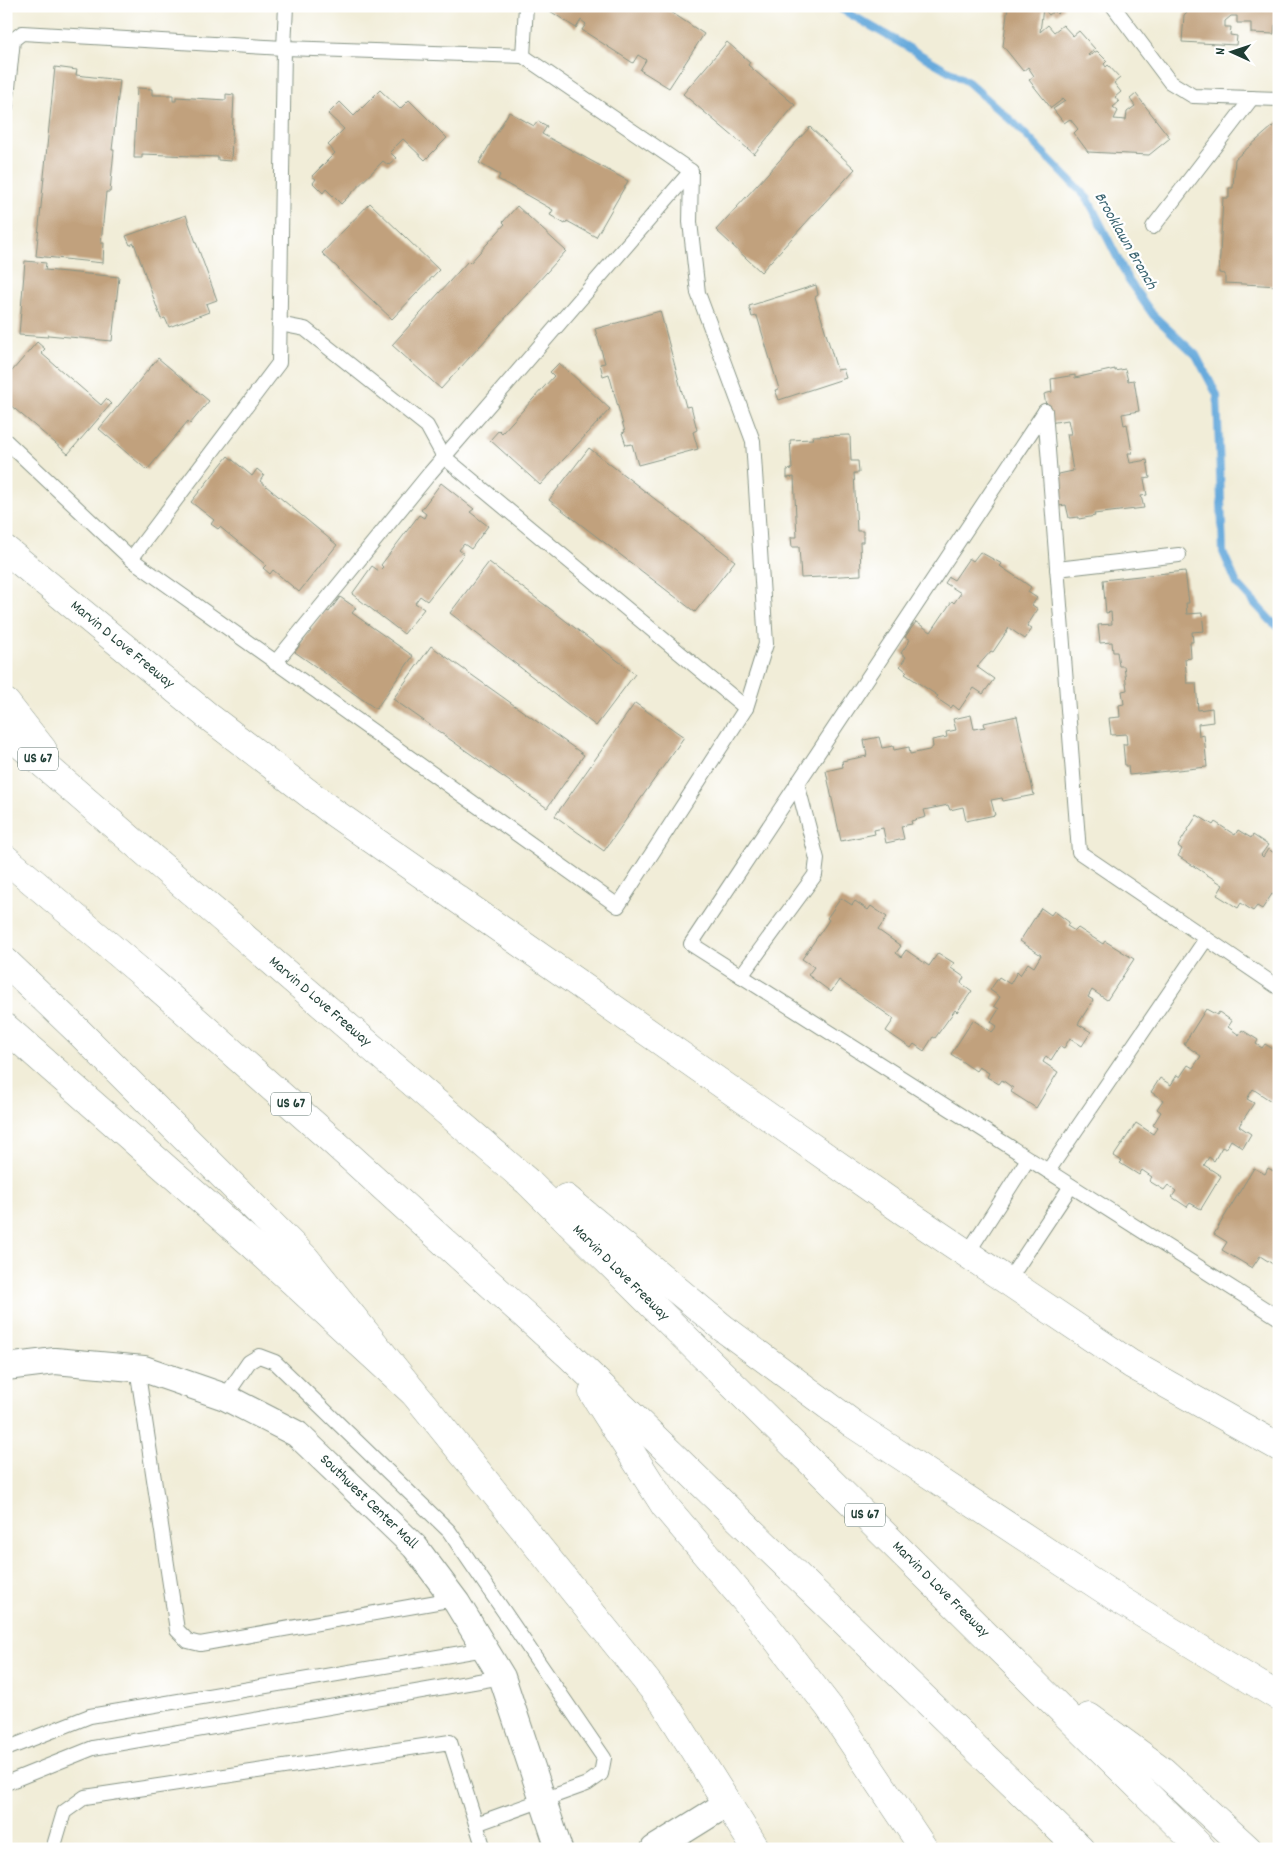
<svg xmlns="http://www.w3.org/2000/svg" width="1285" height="1855" viewBox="0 0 1285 1855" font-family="Dekko,sans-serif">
<rect width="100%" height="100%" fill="#fff"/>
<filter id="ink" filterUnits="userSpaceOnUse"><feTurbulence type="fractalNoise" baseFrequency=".02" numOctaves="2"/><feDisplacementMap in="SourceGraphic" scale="10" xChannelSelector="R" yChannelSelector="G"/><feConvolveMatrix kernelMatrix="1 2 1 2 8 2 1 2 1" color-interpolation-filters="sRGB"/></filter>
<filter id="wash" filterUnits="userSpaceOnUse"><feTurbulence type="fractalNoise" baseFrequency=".0096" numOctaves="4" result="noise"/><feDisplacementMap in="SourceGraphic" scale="20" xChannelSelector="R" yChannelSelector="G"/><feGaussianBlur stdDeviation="1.12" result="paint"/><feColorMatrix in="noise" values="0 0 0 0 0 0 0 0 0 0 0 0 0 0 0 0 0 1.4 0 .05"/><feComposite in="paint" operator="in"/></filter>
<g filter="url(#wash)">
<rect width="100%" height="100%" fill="#f1edd8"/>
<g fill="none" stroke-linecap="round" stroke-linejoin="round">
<polyline stroke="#68aadc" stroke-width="8" points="836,6 968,82 1015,124 1088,199 1129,281 1153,315 1196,355 1217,395 1223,552 1237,584 1271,621 1279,627"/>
</g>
<g id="blocks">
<g fill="#c1a17d">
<polygon points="549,6 662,6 704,34 669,88 640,70 646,60 638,55 633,63 582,30 586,24 581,20 576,28 547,9"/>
<polygon points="1008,6 1063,6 1064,8 1057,14 1054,11 1049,15 1043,8 1040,32 1048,25 1054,32 1063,25 1073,36 1079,31 1095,49 1088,55 1089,56 1097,51 1107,61 1104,64 1106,67 1108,65 1120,78 1114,83 1121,92 1115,97 1119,102 1113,107 1118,111 1114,119 1126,120 1127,112 1135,106 1130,99 1136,94 1170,138 1149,155 1088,152 1074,133 1078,129 1070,119 1064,123 1053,109 1065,101 1063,99 1051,108 1029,80 1034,76 1028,67 1023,71 1003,46"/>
<polygon points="1193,6 1279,6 1279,24 1275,25 1274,34 1251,33 1251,23 1237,23 1237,16 1231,16 1225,21 1225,27 1231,27 1230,35 1237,36 1236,45 1182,42 1184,15"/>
<polygon points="727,42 750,62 748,65 795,105 754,154 683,94"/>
<polygon points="55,67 77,70 76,75 120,80 112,150 114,150 110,192 106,192 101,243 104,243 103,263 36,256"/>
<polygon points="137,88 152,89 152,95 173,95 173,101 176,101 176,97 226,100 226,94 234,95 231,161 218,160 218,157 142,154 142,158 134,158"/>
<polygon points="380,90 400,109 409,100 447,138 425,160 403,139 390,152 396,158 388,165 383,161 341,204 326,189 323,193 313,183 316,179 312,176 335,153 328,145 344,129 328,114 340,102 354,116"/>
<polygon points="509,112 534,126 538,121 547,126 542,134 628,181 596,237 567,221 565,224 550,215 553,210 498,179 500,175 479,163"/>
<polygon points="1279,121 1279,164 1277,172 1279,172 1279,286 1225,283 1225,274 1219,273 1223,198 1229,198 1229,188 1233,188 1235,159"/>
<polygon points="810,127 855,169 761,272 716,230"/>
<polygon points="370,203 439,270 392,319 322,253"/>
<polygon points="517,206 566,251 441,389 392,345 468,261 470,263 505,224 503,222"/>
<polygon points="186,215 217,300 206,304 209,312 169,327 165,318 161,319 134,243 130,245 126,236"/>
<polygon points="25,261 46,263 45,270 119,277 112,341 48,335 48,337 19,335"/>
<polygon points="816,285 818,295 815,297 837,370 843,369 846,378 779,400 775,390 779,389 757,316 752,317 749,306"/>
<polygon points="660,311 686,407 691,406 697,430 693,432 698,449 638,465 632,444 626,445 622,433 625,432 609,374 603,376 600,364 605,363 595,329"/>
<polygon points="37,342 45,349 41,353 101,405 106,399 111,404 68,454 9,404 8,406 6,404 6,378"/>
<polygon points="158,358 209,401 190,424 188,421 147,470 99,429"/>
<polygon points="559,363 610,409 540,485 490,440 499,430 502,433 554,376 550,372"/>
<polygon points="1115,369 1115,371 1125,369 1128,381 1134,380 1139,411 1122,414 1124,425 1127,424 1132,453 1128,453 1130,463 1147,460 1150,478 1144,479 1147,495 1141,496 1144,508 1094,514 1095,516 1079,519 1079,517 1069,518 1066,505 1059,506 1054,475 1073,471 1067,434 1071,434 1068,420 1049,423 1044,394 1052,392 1051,379 1075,375 1075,378"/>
<polygon points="850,435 851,461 858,461 859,473 854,473 857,531 863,531 863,542 860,542 861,575 801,578 799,547 792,547 791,537 797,537 794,477 787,478 787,470 792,469 790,440 813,439 812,436"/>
<polygon points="589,448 735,561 695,612 549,500"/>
<polygon points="228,456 252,476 257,469 264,475 260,481 337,545 299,592 273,570 270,574 263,568 266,565 220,527 218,529 211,524 214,520 191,502"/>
<polygon points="441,483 474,509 470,512 488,526 471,549 464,544 459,550 464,554 427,601 420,596 415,603 424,609 404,634 352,594 372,566 379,571 383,567 381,565 419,515 424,518 426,514 421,510"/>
<polygon points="980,552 1002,564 1000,566 1031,587 1028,592 1037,598 1032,605 1038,609 1027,626 1032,629 1025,639 1009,628 993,652 991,651 977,667 994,679 983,694 974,688 959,710 953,705 951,708 936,698 938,696 905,674 907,672 900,666 906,657 901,653 910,640 905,637 916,622 931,632 952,601 954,603 961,593 945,583 949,577 954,580 969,558 973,561"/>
<polygon points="489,562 635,674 596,726 450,613"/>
<polygon points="1185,571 1189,603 1186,603 1187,614 1202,613 1204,631 1192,632 1193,642 1190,642 1191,658 1185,659 1187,683 1196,683 1198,710 1212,708 1213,722 1198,724 1199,736 1204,735 1207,767 1129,775 1128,766 1125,766 1123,744 1127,744 1126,734 1111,735 1109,718 1120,717 1119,705 1124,704 1122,691 1127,690 1124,666 1119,666 1117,652 1113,652 1112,642 1100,643 1098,625 1112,624 1111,612 1106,613 1103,580"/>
<polygon points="340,597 356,608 352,613 413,656 376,709 295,652 325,610 329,612"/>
<polygon points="431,646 584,755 547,808 393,699"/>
<polygon points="635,703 684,737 604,851 555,816"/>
<polygon points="971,715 974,729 985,727 984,723 1017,716 1034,795 1003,801 1002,798 991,800 995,815 966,821 963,807 950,810 948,805 924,810 926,817 911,821 912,824 901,826 904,839 886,843 883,828 874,830 875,834 841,841 826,771 843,767 842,761 867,756 864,740 879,737 882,748 893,746 894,750 909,747 910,754 929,750 933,747 932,740 947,737 946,732 956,730 953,719"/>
<polygon points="1197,815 1213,825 1215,822 1235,835 1238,830 1251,838 1253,835 1268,845 1261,855 1263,857 1268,849 1279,856 1279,898 1272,894 1262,909 1257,906 1253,911 1241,903 1238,908 1217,895 1223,885 1178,856 1182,849 1178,846"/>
<polygon points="841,898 852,905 855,901 868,910 871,906 887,917 878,930 901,946 896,953 901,957 906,950 929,966 938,953 954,963 951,968 964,977 961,983 972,991 957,1012 955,1010 935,1038 933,1037 924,1051 914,1044 911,1048 886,1031 894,1019 839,980 831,992 808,975 814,967 802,959 829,920 827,918"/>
<polygon points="1041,908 1051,915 1054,911 1069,922 1067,926 1075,931 1078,928 1103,944 1105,941 1134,959 1107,1000 1092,990 1088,997 1093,1000 1078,1024 1091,1032 1082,1046 1070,1038 1064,1048 1060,1046 1051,1060 1046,1056 1043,1062 1058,1072 1036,1108 1011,1092 1013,1088 1002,1080 999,1084 987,1077 989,1073 979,1067 976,1071 951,1054 973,1020 992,1032 997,1026 991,1022 999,1009 994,1006 1000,997 990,990 999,977 1010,984 1017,972 1020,975 1028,963 1034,967 1041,955 1020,941"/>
<polygon points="1206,1009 1217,1015 1219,1012 1232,1021 1228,1027 1239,1035 1242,1030 1258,1040 1256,1044 1262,1048 1265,1044 1279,1053 1279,1088 1271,1101 1253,1089 1247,1099 1254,1103 1239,1126 1251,1134 1243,1148 1231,1140 1226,1149 1222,1147 1214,1161 1209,1157 1204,1165 1221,1176 1201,1209 1190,1203 1187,1207 1172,1197 1176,1191 1168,1185 1164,1190 1149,1181 1152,1177 1142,1170 1139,1175 1120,1163 1122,1161 1114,1156 1136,1123 1153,1134 1157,1128 1153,1125 1161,1112 1157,1109 1163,1100 1151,1092 1160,1078 1171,1085 1177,1075 1180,1077 1188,1065 1193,1068 1201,1056 1184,1044"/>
<polygon points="1254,1168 1265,1174 1268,1168 1279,1174 1279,1268 1260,1256 1252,1268 1222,1250 1227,1242 1214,1234"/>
</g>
</g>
</g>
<g filter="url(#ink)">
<use href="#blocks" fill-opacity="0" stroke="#889586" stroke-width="1"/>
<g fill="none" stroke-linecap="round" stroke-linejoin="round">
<defs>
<g id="lane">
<polyline points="1113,6 1170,82 1193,96 1279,99"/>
<polyline points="523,56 526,6"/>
<polyline points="6,107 13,40 22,33 284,48 523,56 691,171 430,473 275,663"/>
<polyline points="1153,227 1252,98"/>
<polyline points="279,324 305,329 427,426 444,457 746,708"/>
<polyline points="1045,411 691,944 1279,1318"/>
<polyline points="1045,411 1079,852 1279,988"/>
<polyline points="6,441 131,559 618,906 746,708 766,644 753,441 698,293 690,222 691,171"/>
<polyline points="131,559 279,363 284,48 286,6"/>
<polyline points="1057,569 1179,555"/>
<polyline points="741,976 815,875 817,859 797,783"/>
<polyline points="1048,1171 1206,939"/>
<polyline points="967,1254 1028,1159"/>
<polyline points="1008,1281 1071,1186"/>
<polyline points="137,1368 177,1630 188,1641 200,1644 454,1599"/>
<polyline points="225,1397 249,1362 259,1356 275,1362 449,1531 604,1758 601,1774 587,1784 476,1824"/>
<polyline points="6,1749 90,1716 485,1649"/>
<polyline points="6,1783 93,1748 502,1677"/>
<polyline points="53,1849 64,1812 85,1797 450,1742 484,1849"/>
</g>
<g id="street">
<path id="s1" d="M6 1367 55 1361 144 1369 225 1397 297 1434 415 1547 457 1603 502 1677 559 1849"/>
<polyline points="654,1849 728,1803"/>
</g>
<g id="secondary">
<path id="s2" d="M6 550 209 717 333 812 902 1210 1131 1364 1279 1447"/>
<polyline points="6,1028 252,1244 414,1393 665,1704 756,1849"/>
</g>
<g id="highway">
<polyline points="6,703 43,750"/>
<path id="s3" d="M6 732 528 1182 1202 1849"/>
<polyline points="6,859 150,980 326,1135 571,1357 1080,1849"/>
<polyline points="6,962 78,1031 306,1259 414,1393"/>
<polyline points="566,1198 723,1328 853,1424 1117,1598 1279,1697"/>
<polyline points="593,1393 665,1506 764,1623 829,1707 924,1849"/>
<polyline points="1089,1717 1163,1771 1248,1849"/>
</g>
</defs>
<use href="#lane" stroke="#889586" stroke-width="16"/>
<use href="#street" stroke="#889586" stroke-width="28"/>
<use href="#secondary" stroke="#889586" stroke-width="29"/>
<use href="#highway" stroke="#889586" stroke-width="29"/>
<use href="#lane" stroke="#fff" stroke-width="14"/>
<use href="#street" stroke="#fff" stroke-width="26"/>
<use href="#secondary" stroke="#fff" stroke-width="28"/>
<use href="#highway" stroke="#fff" stroke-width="28"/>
</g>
</g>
<g text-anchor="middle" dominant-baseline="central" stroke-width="4.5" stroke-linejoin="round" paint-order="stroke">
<g fill="#fff" stroke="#627771" stroke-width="1">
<rect x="18" y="747.5" width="40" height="23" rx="4"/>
<rect x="271" y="1092.5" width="40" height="23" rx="4"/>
<rect x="845" y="1503.5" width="40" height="23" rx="4"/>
</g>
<g font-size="14" font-weight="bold" fill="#1f3d34">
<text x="38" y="759">US 67</text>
<text x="291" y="1104">US 67</text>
<text x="865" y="1515">US 67</text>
</g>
<g font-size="15" fill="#1f3d34" stroke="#fff">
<text stroke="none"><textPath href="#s2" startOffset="150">Marvin D Love Freeway</textPath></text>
<text stroke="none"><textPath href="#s3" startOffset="414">Marvin D Love Freeway</textPath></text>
<text stroke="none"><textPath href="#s3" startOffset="819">Marvin D Love Freeway</textPath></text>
<text stroke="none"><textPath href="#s1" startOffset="404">Southwest Center Mall</textPath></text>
<text stroke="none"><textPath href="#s3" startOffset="1269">Marvin D Love Freeway</textPath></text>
</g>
<g font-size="16" font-style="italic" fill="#39636f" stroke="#fff">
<text transform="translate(1125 241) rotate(60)">Brooklawn Branch</text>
</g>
</g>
<rect width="1285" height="1855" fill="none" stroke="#fff" stroke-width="25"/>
<g transform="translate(1232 52) rotate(273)" stroke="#ffffff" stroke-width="4" paint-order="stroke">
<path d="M0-4L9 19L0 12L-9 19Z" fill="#1f3d34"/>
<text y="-8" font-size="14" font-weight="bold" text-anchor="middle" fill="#1f3d34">N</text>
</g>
</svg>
